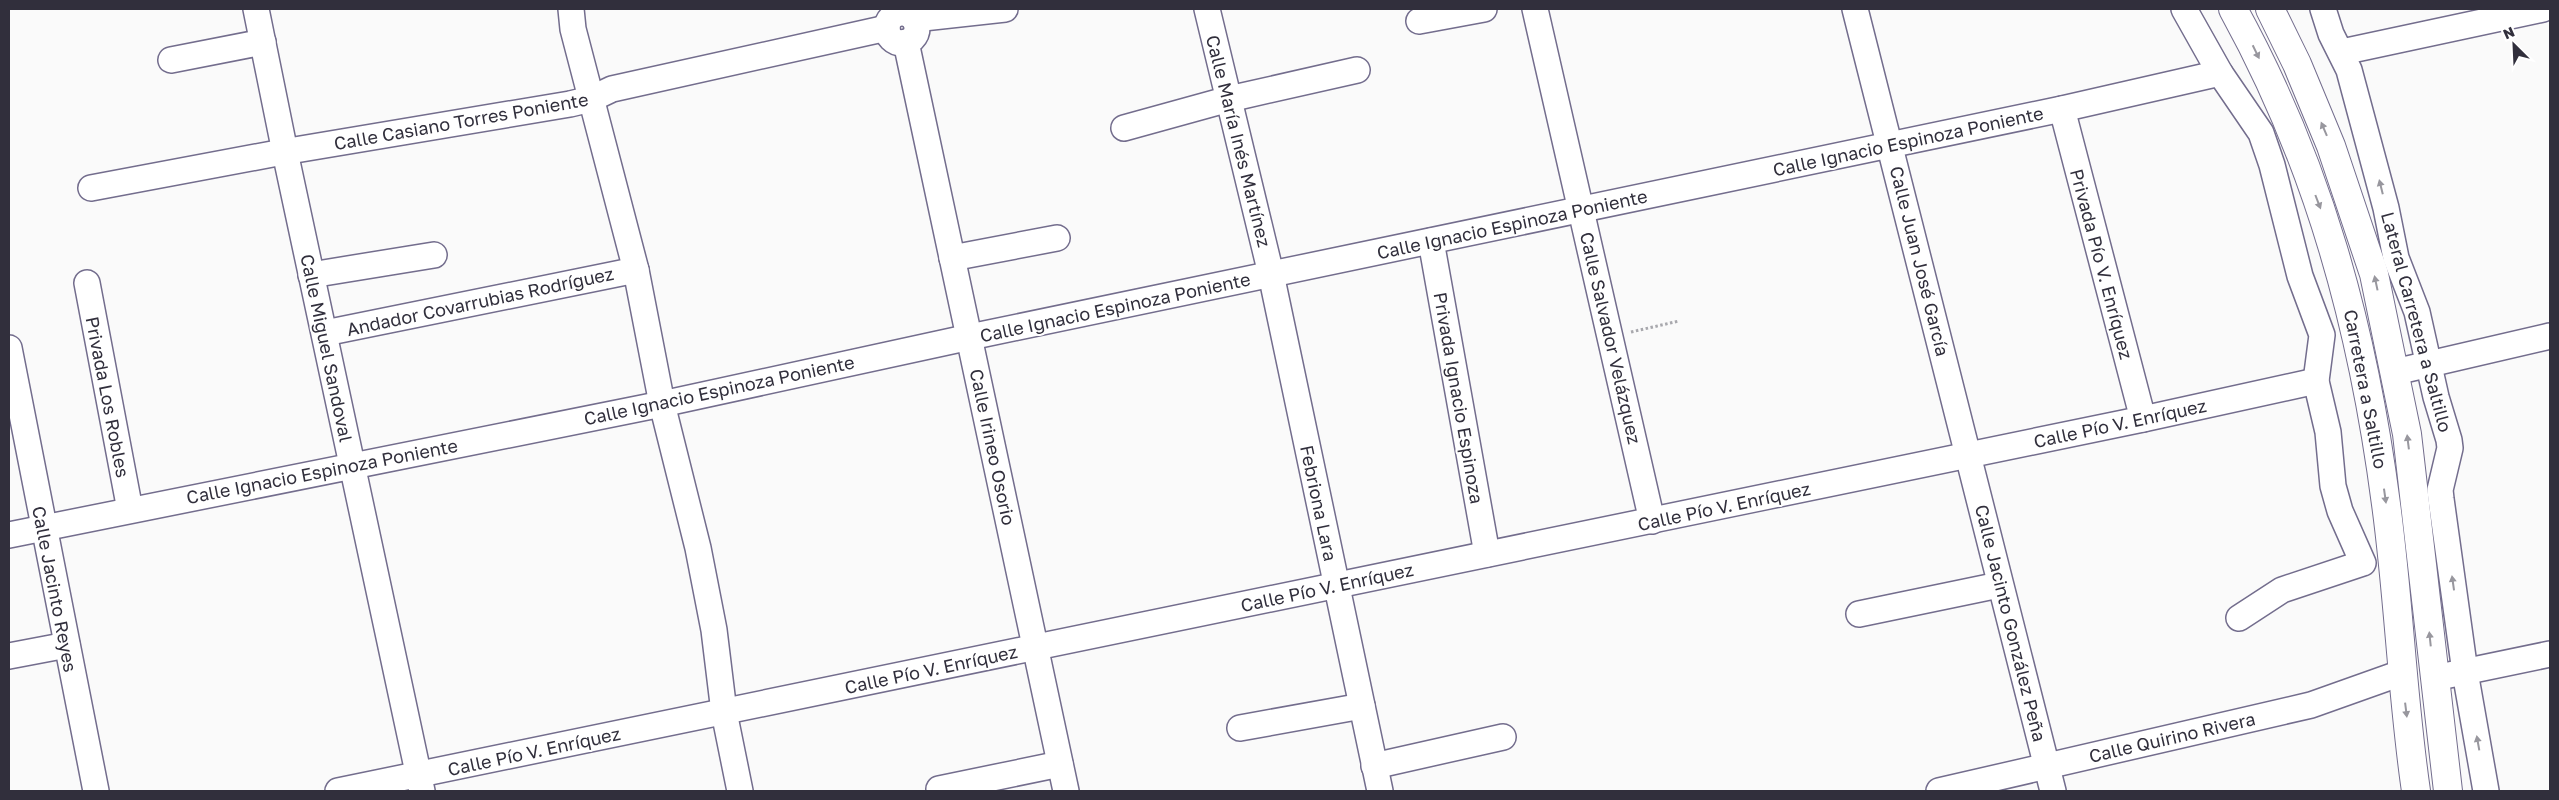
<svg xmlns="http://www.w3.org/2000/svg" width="2559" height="800" viewBox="0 0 2559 800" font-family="'Golos Text',sans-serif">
<rect width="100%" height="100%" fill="#fafafa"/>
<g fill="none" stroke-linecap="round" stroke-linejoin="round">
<defs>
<g id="minor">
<polyline points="256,9 285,152 422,791"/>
<polyline points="571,9 573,29 636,270 662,404 698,548 714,630 724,712 740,791"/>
<polyline points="1207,9 1271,274 1380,791"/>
<polyline points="1535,9 1652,521"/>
<polyline points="1855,9 2053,791"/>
<polyline points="2184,9 2220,73 2261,133 2272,165 2300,276 2322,335 2316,381 2328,432 2333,486 2340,511 2363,563 2282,590 2239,618"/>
<polyline points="2323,9 2331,34 2349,70 2386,208 2396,258 2417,312 2436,397 2449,440 2450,448 2440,490 2441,499 2465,672 2486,791"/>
<circle cx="902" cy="28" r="15"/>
<polyline points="914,19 1005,9"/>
<polyline points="1419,21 1484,9"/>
<polyline points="906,42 1066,791"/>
<polyline points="2342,52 2543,9"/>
<polyline points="171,60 263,42"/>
<polyline points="2062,109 2143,419"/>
<polyline points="1124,128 1229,99 1357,70"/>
<polyline points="91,188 283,152 570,104 591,99 612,89 887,28"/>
<polyline points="1431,241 1487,554"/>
<polyline points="952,258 1057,238"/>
<polyline points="311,275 434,255"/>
<polyline points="87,283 130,510"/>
<polyline points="325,333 636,270"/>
<polyline points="9,348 96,791"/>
<polyline points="2395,372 2550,336"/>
<polyline points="9,535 662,404 970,337 2062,109 2220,73"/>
<polyline points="1859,614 1999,585"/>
<polyline points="9,656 67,645"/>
<polyline points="2449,675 2550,654"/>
<polyline points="1240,728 1362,706"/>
<polyline points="1374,766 1503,737"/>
<polyline points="939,789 1060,764"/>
<polyline points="338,791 2143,419 2316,381"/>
<polyline points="1939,791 2311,705 2401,673"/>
</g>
<g id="major">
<path d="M2233 9C2319 165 2363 328 2386 504 2399 599 2402 696 2416 791"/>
<polyline points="2270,9 2297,64 2331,146 2374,274 2407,434 2448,791"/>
</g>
</defs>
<use href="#minor" stroke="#736d8d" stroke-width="28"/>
<use href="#major" stroke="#736d8d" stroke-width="30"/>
<polyline stroke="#a8a8ad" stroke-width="3" stroke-dasharray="2.5 2.5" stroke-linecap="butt" points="1631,332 1679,321"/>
<use href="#minor" stroke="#fff" stroke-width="25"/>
<use href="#major" stroke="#fff" stroke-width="28"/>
</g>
<defs><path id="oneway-solid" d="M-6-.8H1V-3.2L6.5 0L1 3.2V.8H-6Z" transform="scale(1.25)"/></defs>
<g fill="#98979e">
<use href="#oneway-solid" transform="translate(2256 52) rotate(64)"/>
<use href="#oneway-solid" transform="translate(2324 129) rotate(-113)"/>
<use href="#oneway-solid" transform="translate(2381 187) rotate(-104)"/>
<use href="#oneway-solid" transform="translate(2318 202) rotate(69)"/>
<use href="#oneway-solid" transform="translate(2376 283) rotate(-102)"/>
<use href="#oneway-solid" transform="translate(2408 442) rotate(-97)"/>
<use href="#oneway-solid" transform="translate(2385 496) rotate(82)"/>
<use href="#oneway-solid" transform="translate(2453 583) rotate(-98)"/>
<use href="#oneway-solid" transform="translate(2430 639) rotate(-96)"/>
<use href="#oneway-solid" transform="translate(2406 710) rotate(83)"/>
<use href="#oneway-solid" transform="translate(2478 743) rotate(-100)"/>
</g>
<g text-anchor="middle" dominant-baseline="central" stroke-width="4" stroke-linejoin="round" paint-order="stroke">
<g font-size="18" fill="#312f3c" stroke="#fff">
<text transform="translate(461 121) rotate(-10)">Calle Casiano Torres Poniente</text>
<text transform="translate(1239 141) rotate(76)">Calle María Inés Martínez</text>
<text transform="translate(1908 141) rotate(-12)">Calle Ignacio Espinoza Poniente</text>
<text transform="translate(1512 224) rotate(-12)">Calle Ignacio Espinoza Poniente</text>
<text transform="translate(1920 261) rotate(76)">Calle Juan José García</text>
<text transform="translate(2102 264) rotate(75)">Privada Pío V. Enríquez</text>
<text transform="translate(480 301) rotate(-12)">Andador Covarrubias Rodríguez</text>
<text transform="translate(1115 307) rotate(-12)">Calle Ignacio Espinoza Poniente</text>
<text transform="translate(2417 322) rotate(75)">Lateral Carretera a Saltillo</text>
<text transform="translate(1611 338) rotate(77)">Calle Salvador Velázquez</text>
<text transform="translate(327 348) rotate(78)">Calle Miguel Sandoval</text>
<text transform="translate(2366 389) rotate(79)">Carretera a Saltillo</text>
<text transform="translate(719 390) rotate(-12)">Calle Ignacio Espinoza Poniente</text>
<text transform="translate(108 397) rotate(79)">Privada Los Robles</text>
<text transform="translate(1459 398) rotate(80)">Privada Ignacio Espinoza</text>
<text transform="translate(2120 423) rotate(-12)">Calle Pío V. Enríquez</text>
<text transform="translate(993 447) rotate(78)">Calle Irineo Osorio</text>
<text transform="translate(322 471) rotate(-11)">Calle Ignacio Espinoza Poniente</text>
<text transform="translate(1319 503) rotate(78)">Febriona Lara</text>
<text transform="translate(1724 506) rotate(-12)">Calle Pío V. Enríquez</text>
<text transform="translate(1327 587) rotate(-12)">Calle Pío V. Enríquez</text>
<text transform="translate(55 589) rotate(79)">Calle Jacinto Reyes</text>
<text transform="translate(2011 623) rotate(76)">Calle Jacinto González Peña</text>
<text transform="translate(931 669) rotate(-12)">Calle Pío V. Enríquez</text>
<text transform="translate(2172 737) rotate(-13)">Calle Quirino Rivera</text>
<text transform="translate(534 751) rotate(-12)">Calle Pío V. Enríquez</text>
</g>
</g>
<rect width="2559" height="800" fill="none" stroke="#312f3c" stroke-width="20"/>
<g transform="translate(2514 45) rotate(336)" stroke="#ffffff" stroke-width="4" paint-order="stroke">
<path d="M0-4L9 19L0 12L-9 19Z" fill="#312f3c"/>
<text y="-8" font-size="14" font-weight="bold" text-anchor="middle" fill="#312f3c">N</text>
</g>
</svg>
